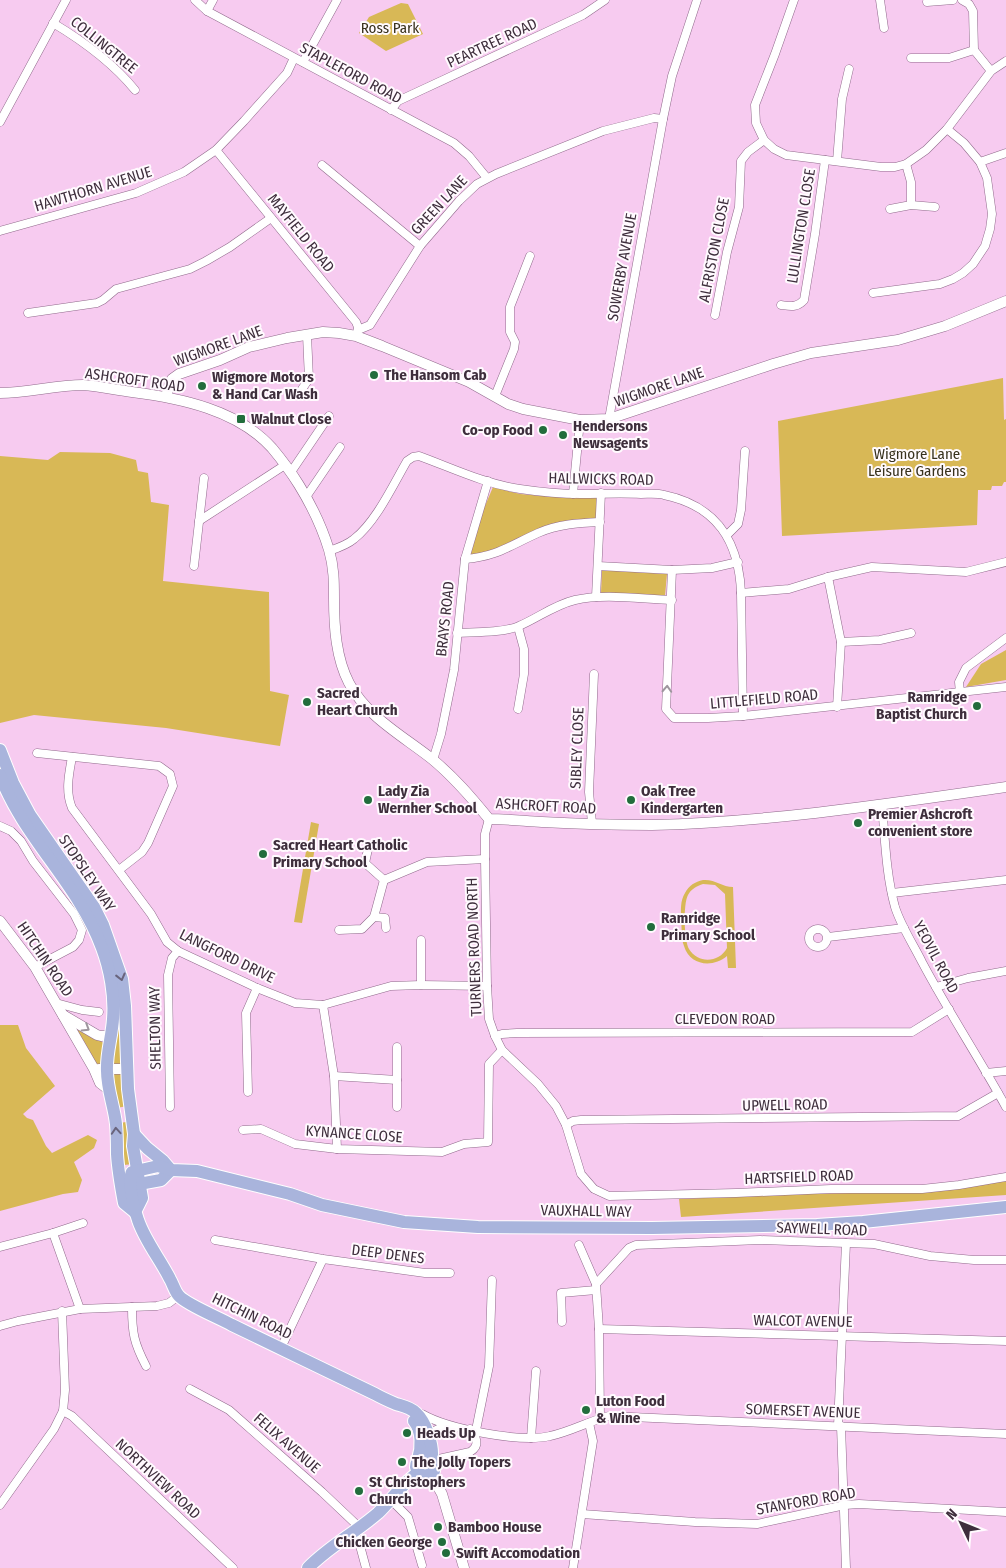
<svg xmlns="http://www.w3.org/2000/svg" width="1006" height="1568" viewBox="0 0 1006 1568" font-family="'Fira Sans Condensed',sans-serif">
<rect width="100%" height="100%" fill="#f7cbf0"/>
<g fill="#d8b856" fill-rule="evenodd">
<polygon points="401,3 408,4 423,34 386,51 359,33 369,17"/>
<polygon points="1003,378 1004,420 1006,419 1006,482 1004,482 1002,486 992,486 991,490 978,490 977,525 782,536 778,421"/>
<polygon points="60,452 110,453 136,460 138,471 148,473 151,502 169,505 163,581 269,592 270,691 289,695 280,746 166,728 34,715 0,723 0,456 48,460"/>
<polygon points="493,487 520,494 555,497 597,497 597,519 523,538 481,555 469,555 482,513"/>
<polygon points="602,570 667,574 665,596 601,593"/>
<polygon points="1006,650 1006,680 966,687 981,664"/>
<path d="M0 759C11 787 23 813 40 837 58 864 82 889 96 919 106 940 114 964 118 987 123 1012 121 1038 122 1063L121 1064H111L116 1026 117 1001 112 969 100 931 86 905 42 845 15 800 3 772Z"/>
<polygon points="311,822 319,824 302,923 294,922"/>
<path d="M703 880C715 879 722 887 733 887L736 968H728L727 956C713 968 690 966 684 946 681 938 682 928 681 919 681 910 680 901 685 893 689 885 695 882 703 880ZM703 884 715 885 725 894 727 948C719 963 698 964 689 949 684 940 683 904 688 895 691 889 697 886 703 884Z"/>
<polygon points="0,1025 18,1025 26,1048 55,1086 23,1114 27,1118 33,1120 46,1146 52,1153 88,1135 97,1140 94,1148 74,1162 82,1180 78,1192 63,1194 0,1211"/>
<polygon points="75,1026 88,1032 105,1044 103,1064 97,1065"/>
<polygon points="112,1070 122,1074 127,1106 117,1108"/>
<polygon points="126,1122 133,1164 124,1165 120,1123"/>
<polygon points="1006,1180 1006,1195 681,1217 679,1199 804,1194 943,1191"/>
</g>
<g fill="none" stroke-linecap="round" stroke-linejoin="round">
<defs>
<g id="minor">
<polyline points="195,0 207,11 454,143 469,156 487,178"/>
<polyline points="794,0 775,54 755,105 756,123 764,140 774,149 786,155 881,167 895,167 906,164 926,150 947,129 991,71 1006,61"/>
<polyline points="880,0 884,28"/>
<polyline points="962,0 969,4 973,11 974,50 991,71"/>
<polyline points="927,2 953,0"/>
<polyline points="207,11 213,0"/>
<path d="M53 23C83 41 113 63 135 90"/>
<polyline points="911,58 949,58 974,50"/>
<polyline points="303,62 337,0"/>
<polyline points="391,110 398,101 583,15 605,0"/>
<polyline points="0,122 66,0"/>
<polyline points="216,150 356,322 358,327 357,334"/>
<polyline points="837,161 842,99 849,69"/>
<polyline points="980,162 1006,153"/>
<polyline points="906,164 911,182 911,205"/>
<polyline points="322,165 420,246"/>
<polyline points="890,209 911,205 935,207"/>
<polyline points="0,231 136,193 184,172 216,150 244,121 287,73 294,58"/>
<polyline points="873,293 940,284 953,279 963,273 973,264 985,246 990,229 992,214 987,178 980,162 964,143 947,129"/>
<path d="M781 305C790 306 797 308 804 300L815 234 825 160"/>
<polyline points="28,313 97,303 103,300 116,289 190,269 206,261 230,247 271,218"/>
<polyline points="715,315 727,252 739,207 741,161 748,152 764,140"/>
<polyline points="358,330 370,325 420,246 459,201 477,184 496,174 603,131 654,118 663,119"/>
<polyline points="302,389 309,379 307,335"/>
<polyline points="495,396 514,349 515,342 510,332 510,307 530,256"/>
<polyline points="609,419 663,119 672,76 697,0"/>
<polyline points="291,472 329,416"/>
<polyline points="573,494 580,420"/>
<polyline points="306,497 340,447"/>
<polyline points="199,521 285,465"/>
<polyline points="727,535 738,524 741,510 745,451"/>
<path d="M329 551C338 548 347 545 354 539 376 522 393 485 407 461L413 457 419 456C452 468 485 484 520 489 540 492 561 494 581 494 601 494 621 493 641 494 649 494 657 493 664 495 717 506 739 541 741 593L743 716"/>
<path d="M465 559C496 557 511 545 538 533 558 524 579 523 600 522"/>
<polyline points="194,566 204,478"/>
<polyline points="598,566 672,570 712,568 738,562"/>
<polyline points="672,570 666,709 674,718 708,718 743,716 1006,687"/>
<polyline points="828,577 841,642 837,707"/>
<polyline points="741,593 789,589 828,577 872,567 966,572 1006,562"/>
<polyline points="596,597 601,493"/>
<path d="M457 633C474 632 504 633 519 626 538 618 554 605 575 600 604 593 641 599 672 600"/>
<polyline points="841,642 880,640 911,633"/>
<polyline points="960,693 959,682 966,668 1006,638"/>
<polyline points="518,709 524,674 524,649 518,627"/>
<polyline points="37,753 159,766 170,774 173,786 148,843 142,852 119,870"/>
<path d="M72 757C69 774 65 791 72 808L151 914 167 942 178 951 257 988 295 1003 323 1005 391 986 421 985 487 986"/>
<polyline points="433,760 441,734 454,670 465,559 488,481"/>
<path d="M882 805C885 838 886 875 895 907 901 926 913 944 922 962 948 1011 979 1058 1006 1107"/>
<polyline points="489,819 485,834 485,859 487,986 489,1019 495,1036 502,1050 538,1084 556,1106 566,1125 581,1174 594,1189 609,1196 736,1193 831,1189 922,1189 959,1185 1006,1177"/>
<polyline points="592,823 589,792 594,674"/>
<polyline points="0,826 11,831 21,841 33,861 74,914 82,930 79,940 73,947 35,967"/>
<polyline points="368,849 365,863 384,880"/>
<polyline points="892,893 1006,880"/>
<polyline points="374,917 385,918 386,928"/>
<circle cx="818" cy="938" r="9"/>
<polyline points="339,930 362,929 374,917 384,880 427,862 485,859"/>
<polyline points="828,937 904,928"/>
<polyline points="421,985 421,940"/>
<polyline points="936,987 968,978 1006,971"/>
<polyline points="56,1003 82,1010 99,1012"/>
<polyline points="323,1005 334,1076 337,1149"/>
<polyline points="495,1036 502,1034 517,1033 912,1032 949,1009"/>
<polyline points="397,1047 397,1107"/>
<polyline points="986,1073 1006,1071"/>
<polyline points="334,1076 397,1080"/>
<polyline points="248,1092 246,1013 257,988"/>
<polyline points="170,1107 168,975 172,958 178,951"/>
<polyline points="566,1125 573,1121 581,1120 958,1116 998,1093"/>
<polyline points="243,1130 261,1129 295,1144 337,1149 442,1152 464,1144 488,1142 489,1064 502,1050"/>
<polyline points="53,1233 80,1309"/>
<polyline points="215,1240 323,1259 425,1273 450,1273"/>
<polyline points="579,1245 596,1284"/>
<polyline points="0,1247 53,1233 83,1223"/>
<path d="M132 1307C132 1333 134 1343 146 1366"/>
<polyline points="562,1322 561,1293 596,1290"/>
<polyline points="0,1326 18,1321 80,1309 157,1306 169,1303 178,1296"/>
<polyline points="599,1329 1006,1341"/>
<polyline points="281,1348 323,1259"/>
<polyline points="190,1389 229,1410 322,1492 359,1527"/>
<polyline points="63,1411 72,1416 233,1568"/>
<path d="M418 1413 422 1414C448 1429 521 1443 550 1436 570 1432 589 1421 609 1416L1006 1434"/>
<polyline points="600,1419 599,1329 596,1284 629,1248 636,1245 760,1240 846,1243 874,1244 930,1256 974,1260 1006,1260"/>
<polyline points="838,1426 846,1243"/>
<polyline points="841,1426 846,1568"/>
<polyline points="476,1430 489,1366 492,1280"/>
<polyline points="531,1438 536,1371"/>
<polyline points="430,1439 436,1430 446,1425"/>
<path d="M434 1460 470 1452C481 1445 476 1437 470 1429"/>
<polyline points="391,1500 408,1517 422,1565"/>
<polyline points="0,1505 54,1429 63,1411 65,1390 62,1311"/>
<polyline points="582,1514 695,1522 757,1524 845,1505 859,1504 1006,1512"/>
<polyline points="353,1531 359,1542 366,1568"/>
<polyline points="573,1568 593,1441 589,1423"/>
</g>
<g id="tertiary">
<path d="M0 393C28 393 55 385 83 385 99 386 116 390 132 392 180 398 238 410 272 448 282 460 291 472 299 485 312 506 322 527 329 550 334 567 334 582 334 599 334 627 336 658 349 683 367 717 403 736 432 759 454 777 471 797 489 819 507 819 524 821 542 822 578 824 615 825 652 825 771 822 888 804 1006 787"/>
<polyline points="166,396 172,379 179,374 220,360 249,347 287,338 323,332 339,333 356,336 382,346 469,382 508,404 523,409 580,420 609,419 773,364 811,353 898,340 945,326 1006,301"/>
<polyline points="0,921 35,967 94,1069 100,1083 109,1090"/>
<polyline points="63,1015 97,1035 101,1036 111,1035"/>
<polyline points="99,1069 123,1069 127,1072"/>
<polyline points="431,1474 442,1494 464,1568"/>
</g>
<g id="primary">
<polyline points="0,750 13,783 30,815 94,907 103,925 122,979 125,1006 128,1089 134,1134 133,1146 142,1198 135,1212"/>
<path d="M0 775C24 839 79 884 102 948 110 969 115 996 113 1019 112 1036 106 1054 107 1071 107 1089 114 1106 116 1124 117 1134 117 1144 117 1154 118 1170 121 1187 124 1203L135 1212"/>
<polyline points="134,1134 147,1148 163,1161 169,1168"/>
<polyline points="132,1183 139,1184 161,1180 171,1170"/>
<path d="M414 1421C422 1431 422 1447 418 1459 417 1463 416 1463 416 1467 418 1478 428 1477 434 1471L435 1463 432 1458 425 1456 418 1460"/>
<path d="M432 1458C433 1444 426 1422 416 1413 410 1407 403 1406 396 1404 389 1401 382 1398 375 1394 327 1371 280 1348 232 1325 220 1318 187 1305 179 1296 175 1292 173 1284 170 1279 160 1259 145 1241 138 1220 134 1209 127 1181 132 1172L158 1166 171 1170 197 1171 290 1194 322 1205 404 1222 478 1227 652 1228 817 1225 863 1222 1006 1207"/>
<path d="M308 1568C328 1547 355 1533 378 1513 392 1500 402 1483 419 1472"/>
</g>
</defs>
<use href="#minor" stroke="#916a8c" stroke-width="9"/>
<use href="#tertiary" stroke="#916a8c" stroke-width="11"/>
<use href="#primary" stroke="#fff" stroke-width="14"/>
<use href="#minor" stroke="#fff" stroke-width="8"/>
<use href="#tertiary" stroke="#fff" stroke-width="10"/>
<use href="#primary" stroke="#a9b4dc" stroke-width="12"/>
</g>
<defs><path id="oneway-chevron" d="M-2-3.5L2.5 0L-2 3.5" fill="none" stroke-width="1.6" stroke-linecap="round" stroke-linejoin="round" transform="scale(1.25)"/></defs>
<g stroke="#9e969e">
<use href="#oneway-chevron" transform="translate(667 689) rotate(-87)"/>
<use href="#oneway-chevron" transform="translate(86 1028) rotate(32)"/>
</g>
<g stroke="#69647c">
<use href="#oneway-chevron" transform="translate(121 977) rotate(76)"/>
<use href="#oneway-chevron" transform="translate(116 1131) rotate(-94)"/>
</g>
<g fill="#226d3c" stroke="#fffafe" stroke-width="2">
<circle cx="374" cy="375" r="5"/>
<circle cx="202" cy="386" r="5"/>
<rect x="236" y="414" width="10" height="10" rx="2.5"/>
<circle cx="543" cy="430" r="5"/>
<circle cx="563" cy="435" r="5"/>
<circle cx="307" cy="702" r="5"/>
<circle cx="977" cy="706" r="5"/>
<circle cx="368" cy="800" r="5"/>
<circle cx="631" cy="800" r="5"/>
<circle cx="858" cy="823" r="5"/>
<circle cx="263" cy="854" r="5"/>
<circle cx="651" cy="927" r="5"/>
<circle cx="586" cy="1410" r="5"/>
<circle cx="407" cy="1433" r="5"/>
<circle cx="402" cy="1462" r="5"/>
<circle cx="359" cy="1491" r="5"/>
<circle cx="438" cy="1527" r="5"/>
<circle cx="442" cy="1542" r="5"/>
<circle cx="446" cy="1553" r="5"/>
</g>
<g text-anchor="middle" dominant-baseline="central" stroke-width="4" stroke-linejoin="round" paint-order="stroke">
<g font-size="15" fill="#38311d" stroke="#fffafe">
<text x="390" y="28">Ross Park</text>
<text x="917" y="454">Wigmore Lane<tspan x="917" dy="17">Leisure Gardens</tspan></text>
</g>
<g font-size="15" fill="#3e2e3c" stroke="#fffafe">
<text transform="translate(492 43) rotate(-25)">PEARTREE ROAD</text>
<text transform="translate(104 45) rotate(39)">COLLINGTREE</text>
<text transform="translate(351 73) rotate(28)">STAPLEFORD ROAD</text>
<text transform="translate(93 189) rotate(-17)">HAWTHORN AVENUE</text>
<text transform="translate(439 205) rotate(-47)">GREEN LANE</text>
<text transform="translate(801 226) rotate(-81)">LULLINGTON CLOSE</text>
<text transform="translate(301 233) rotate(51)">MAYFIELD ROAD</text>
<text transform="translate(714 250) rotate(-79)">ALFRISTON CLOSE</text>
<text transform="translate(622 267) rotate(-80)">SOWERBY AVENUE</text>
<text transform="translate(218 346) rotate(-20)">WIGMORE LANE</text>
<text transform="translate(135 380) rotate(8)">ASHCROFT ROAD</text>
<text transform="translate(659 387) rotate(-19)">WIGMORE LANE</text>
<text transform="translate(601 479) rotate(1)">HALLWICKS ROAD</text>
<text transform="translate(445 619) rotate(-84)">BRAYS ROAD</text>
<text transform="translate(764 699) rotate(-5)">LITTLEFIELD ROAD</text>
<text transform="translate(577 748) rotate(-88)">SIBLEY CLOSE</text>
<text transform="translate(546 806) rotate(3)">ASHCROFT ROAD</text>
<text transform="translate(87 873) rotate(56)">STOPSLEY WAY</text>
<text transform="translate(474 947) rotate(-92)">TURNERS ROAD NORTH</text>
<text transform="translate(227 956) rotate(26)">LANGFORD DRIVE</text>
<text transform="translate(936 957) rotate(62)">YEOVIL ROAD</text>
<text transform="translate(45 959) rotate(56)">HITCHIN ROAD</text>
<text x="725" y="1019">CLEVEDON ROAD</text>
<text transform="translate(155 1028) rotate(-91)">SHELTON WAY</text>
<text transform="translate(785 1105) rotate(-1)">UPWELL ROAD</text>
<text transform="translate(354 1134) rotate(4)">KYNANCE CLOSE</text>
<text transform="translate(799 1177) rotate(-2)">HARTSFIELD ROAD</text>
<text transform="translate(586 1211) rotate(1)">VAUXHALL WAY</text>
<text transform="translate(822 1229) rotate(2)">SAYWELL ROAD</text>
<text transform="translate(388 1254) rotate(7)">DEEP DENES</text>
<text transform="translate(252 1316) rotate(26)">HITCHIN ROAD</text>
<text transform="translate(803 1321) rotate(1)">WALCOT AVENUE</text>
<text transform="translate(803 1411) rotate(2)">SOMERSET AVENUE</text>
<text transform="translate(287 1443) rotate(41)">FELIX AVENUE</text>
<text transform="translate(158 1479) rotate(43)">NORTHVIEW ROAD</text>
<text transform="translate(806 1501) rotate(-10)">STANFORD ROAD</text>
</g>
<g font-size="15" font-weight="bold" fill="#3e2e3c" stroke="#fffafe" text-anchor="start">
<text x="384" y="375">The Hansom Cab</text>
<text x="212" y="377">Wigmore Motors<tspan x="212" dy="17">&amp; Hand Car Wash</tspan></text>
<text x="251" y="419">Walnut Close</text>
<text x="573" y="426">Hendersons<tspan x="573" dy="17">Newsagents</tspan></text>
<text x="533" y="430" text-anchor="end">Co-op Food</text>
<text x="317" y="693">Sacred<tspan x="317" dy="17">Heart Church</tspan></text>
<text x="967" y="697" text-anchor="end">Ramridge<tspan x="967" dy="17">Baptist Church</tspan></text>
<text x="378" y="791">Lady Zia<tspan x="378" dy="17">Wernher School</tspan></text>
<text x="641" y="791">Oak Tree<tspan x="641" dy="17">Kindergarten</tspan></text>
<text x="868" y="814">Premier Ashcroft<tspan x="868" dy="17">convenient store</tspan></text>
<text x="273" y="845">Sacred Heart Catholic<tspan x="273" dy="17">Primary School</tspan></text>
<text x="661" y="918">Ramridge<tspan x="661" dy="17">Primary School</tspan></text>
<text x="596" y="1401">Luton Food<tspan x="596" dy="17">&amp; Wine</tspan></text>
<text x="417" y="1433">Heads Up</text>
<text x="412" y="1462">The Jolly Topers</text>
<text x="369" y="1482">St Christophers<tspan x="369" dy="17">Church</tspan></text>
<text x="448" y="1527">Bamboo House</text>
<text x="432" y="1542" text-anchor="end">Chicken George</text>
<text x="456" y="1553">Swift Accomodation</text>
</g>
</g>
<g transform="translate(961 1523) rotate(313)" stroke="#fffafe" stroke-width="4" paint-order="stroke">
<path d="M0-4L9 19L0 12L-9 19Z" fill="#3e2e3c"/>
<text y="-8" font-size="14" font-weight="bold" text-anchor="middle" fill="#3e2e3c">N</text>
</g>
</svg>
